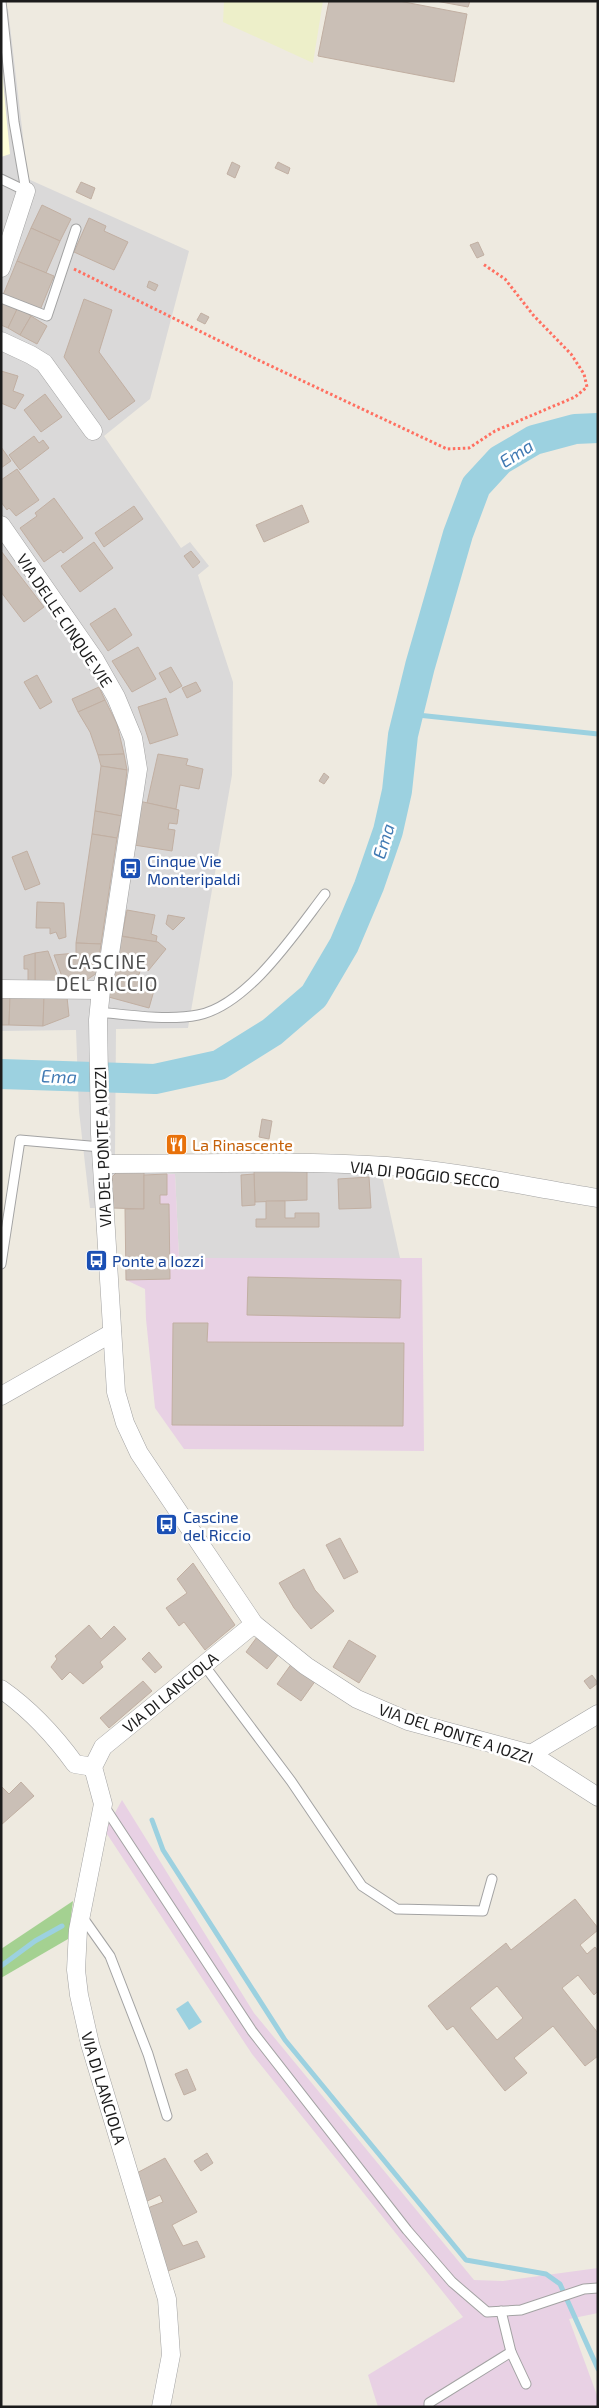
<svg xmlns="http://www.w3.org/2000/svg" width="599" height="2408" viewBox="0 0 599 2408" font-family="'Exo 2',sans-serif">
<rect width="100%" height="100%" fill="#eeeae0"/>
<polygon fill="#dad9d9" points="1,7 8,9 28,179 189,251 150,399 104,436 181,548 190,542 209,566 198,575 233,682 232,775 188,1028 116,1029 115,1155 378,1158 400,1258 179,1258 175,1174 144,1175 144,1209 90,1208 79,1111 76,1030 1,1031"/>
<g fill="#e8d1e4">
<polygon points="175,1174 179,1258 422,1258 424,1451 184,1449 155,1408 146,1319 145,1289 126,1280 125,1209 144,1208 144,1175"/>
<polygon points="122,1800 254,2013 474,2280 503,2281 598,2268 598,2313 569,2319 598,2398 598,2407 378,2407 368,2375 463,2317 252,2054 105,1831"/>
</g>
<polygon fill="#ffffd9" points="1,60 10,154 1,157"/>
<polygon fill="#edefc9" points="224,1 323,1 313,63 223,22"/>
<polygon fill="#a4d191" points="73,1901 68,1939 1,1978 1,1949"/>
<polygon fill="#9cd1e0" points="188,2001 202,2022 189,2030 176,2009"/>
<g fill="none" stroke-linecap="round" stroke-linejoin="round">
<g stroke="#9cd1e0" stroke-width="5">
<polyline points="408,714 598,734"/>
<polyline points="152,1820 163,1850 285,2040 466,2260 546,2274 560,2284 598,2369"/>
<polyline points="1,1966 35,1941 62,1926"/>
</g>
<polyline stroke="#9cd1e0" stroke-width="30" points="1,1074 155,1079 219,1065 272,1032 314,996 344,945 369,886 388,831 397,791 403,735 420,666 458,534 476,486 500,460 534,440 575,429 598,428"/>
</g>
<g fill="#cabfb6" stroke="#c1afa2" fill-rule="evenodd">
<polygon points="329,1 399,1 467,14 454,82 318,56"/>
<polygon points="436,1 470,1 468,7"/>
<polygon points="232,162 240,166 235,178 227,174"/>
<polygon points="278,162 290,168 288,174 275,168"/>
<polygon points="81,182 95,188 91,199 76,192"/>
<polygon points="42,205 71,219 60,241 31,228"/>
<polygon points="89,218 106,226 104,231 128,242 114,270 74,252"/>
<polygon points="31,228 60,241 46,273 17,261"/>
<polygon points="478,242 484,255 477,258 470,245"/>
<polygon points="17,261 54,276 40,310 3,295"/>
<polygon points="149,281 158,285 155,291 147,287"/>
<polygon points="84,299 112,310 99,352 135,401 109,420 64,357"/>
<polygon points="2,302 17,310 8,328 1,325"/>
<polygon points="18,307 31,316 20,335 8,328"/>
<polygon points="201,313 209,317 205,324 197,320"/>
<polygon points="31,316 47,326 37,344 20,335"/>
<polygon points="1,371 18,376 13,391 24,395 15,409 1,403"/>
<polygon points="45,394 62,417 41,432 24,410"/>
<polygon points="34,436 39,443 43,440 49,448 20,470 9,455"/>
<polygon points="1,447 11,461 1,468"/>
<polygon points="17,469 39,500 16,516 9,508 7,510 1,502 1,480"/>
<polygon points="54,498 83,538 63,553 61,550 44,562 20,528 37,516 35,513"/>
<polygon points="302,505 309,522 264,542 256,525"/>
<polygon points="134,506 143,519 104,547 95,533"/>
<polygon points="94,542 113,568 80,592 61,566"/>
<polygon points="1,551 44,607 24,622 1,592"/>
<polygon points="191,551 200,562 193,568 184,556"/>
<polygon points="115,608 132,635 108,651 90,624"/>
<polygon points="138,647 156,679 132,692 112,661"/>
<polygon points="171,667 182,686 170,693 159,673"/>
<polygon points="37,675 52,702 40,709 24,682"/>
<polygon points="196,682 201,691 187,698 182,688"/>
<polygon points="99,687 105,700 78,712 72,699"/>
<polygon points="166,698 178,735 150,744 138,707"/>
<polygon points="105,700 117,724 124,754 98,755 90,732 78,712"/>
<polygon points="124,754 127,770 101,766 98,755"/>
<polygon points="158,754 188,759 186,765 203,769 199,789 180,785 176,809 147,803"/>
<polygon points="101,766 127,770 122,816 95,811"/>
<polygon points="324,773 329,777 324,784 319,781"/>
<polygon points="139,801 179,810 177,824 169,823 168,829 175,830 172,851 134,845"/>
<polygon points="95,811 122,816 117,838 92,834"/>
<polygon points="92,834 117,838 101,944 76,943"/>
<polygon points="27,851 40,884 25,890 12,857"/>
<polygon points="37,902 64,903 66,937 59,939 56,932 50,934 50,928 36,928"/>
<polygon points="127,910 155,915 151,934 157,936 156,942 122,936"/>
<polygon points="168,915 185,918 173,930 166,924"/>
<polygon points="119,936 158,942 166,949 148,971 146,968 140,971 114,964"/>
<polygon points="76,943 101,944 97,973 85,981 64,982 54,955 76,953"/>
<polygon points="48,951 60,983 35,982 35,953"/>
<polygon points="35,953 35,982 28,982 28,969 24,969 24,956"/>
<polygon points="114,964 140,971 137,982 155,987 149,1008 105,996"/>
<polygon points="1,996 10,996 9,1025 1,1025"/>
<polygon points="10,996 44,997 43,1026 9,1025"/>
<polygon points="44,997 67,997 69,1016 43,1026"/>
<polygon points="262,1119 272,1121 269,1139 259,1137"/>
<polygon points="307,1169 307,1200 255,1202 254,1170"/>
<polygon points="119,1170 144,1171 144,1209 113,1208 112,1177"/>
<polygon points="167,1174 167,1195 160,1195 160,1204 169,1204 170,1279 126,1280 125,1209 144,1209 144,1175"/>
<polygon points="254,1174 255,1205 242,1206 241,1175"/>
<polygon points="369,1177 371,1208 339,1209 338,1179"/>
<polygon points="266,1201 285,1201 285,1218 295,1218 295,1213 319,1213 319,1227 256,1227 256,1219 266,1219"/>
<polygon points="248,1277 401,1280 400,1318 247,1315"/>
<polygon points="173,1323 208,1323 207,1342 404,1343 403,1426 172,1425"/>
<polygon points="340,1538 358,1572 344,1579 326,1545"/>
<polygon points="193,1563 235,1625 205,1650 184,1622 179,1626 166,1608 187,1593 177,1579"/>
<polygon points="304,1569 315,1590 334,1611 311,1629 294,1608 279,1583"/>
<polygon points="89,1625 101,1639 114,1626 126,1639 100,1662 103,1667 83,1684 70,1672 62,1680 51,1667 57,1659 55,1656"/>
<polygon points="257,1637 279,1654 267,1669 246,1652"/>
<polygon points="349,1640 376,1656 359,1683 333,1667"/>
<polygon points="149,1652 162,1667 155,1673 142,1659"/>
<polygon points="292,1663 316,1680 301,1701 277,1684"/>
<polygon points="592,1675 598,1683 590,1689 584,1681"/>
<polygon points="143,1681 152,1691 109,1728 100,1718"/>
<polygon points="21,1782 34,1796 1,1825 1,1786 9,1794"/>
<path d="M575 1899 598 1928V1930L580 1945 587 1954 595 1947 598 1951V1991L594 1995 578 1975 562 1988 598 2033V2056L585 2066 553 2026 514 2058 527 2073 505 2091 453 2026 447 2030 428 2006 506 1943 511 1950ZM497 1986 523 2018 497 2040 470 2008Z"/>
<polygon points="187,2069 196,2090 184,2095 175,2074"/>
<polygon points="207,2153 213,2163 201,2171 194,2161"/>
<polygon points="165,2158 197,2212 172,2225 183,2246 197,2241 205,2257 165,2272 145,2209 163,2202 160,2195 143,2203 133,2175"/>
</g>
<g fill="none" stroke-linecap="round" stroke-linejoin="round">
<defs>
<g id="lane">
<polyline points="1,1 14,122 26,191"/>
<polyline points="1,179 26,191"/>
<polyline points="1,298 47,316 76,229"/>
<path d="M99 1012C128 1015 169 1021 198 1015 248 1005 295 933 325 894"/>
<polyline points="1,1264 20,1140 101,1147"/>
<polyline points="204,1665 291,1781 362,1886 397,1909 483,1911 492,1879"/>
<polyline points="104,1806 252,2031 407,2230 452,2282 487,2312 521,2310 584,2289 598,2288"/>
<polyline points="81,1915 110,1956 148,2054 167,2116"/>
<polyline points="511,2352 526,2384"/>
<polyline points="429,2407 429,2403 511,2352 501,2311"/>
</g>
<g id="street">
<polyline points="1,268 26,191"/>
<polyline points="1,341 31,355 44,363 93,431"/>
<polyline points="1,525 95,660 116,697 133,738 138,769 109,960 101,990 98,1020 100,1134 116,1392 125,1423 139,1453 254,1624 306,1666 357,1699 408,1721 531,1754 598,1797"/>
<polyline points="1,989 101,990"/>
<path d="M102 1164C197 1164 292 1160 387 1166 458 1171 528 1187 598 1198"/>
<polyline points="1,1396 112,1333"/>
<path d="M1 1689C31 1710 54 1735 75 1764L93 1767"/>
<polyline points="531,1754 598,1714"/>
<polyline points="161,2407 171,2355 167,2299 90,2044 79,1995 76,1970 78,1930 103,1804 93,1767 103,1747 254,1624"/>
</g>
</defs>
<use href="#lane" stroke="#a3a3a3" stroke-width="11"/>
<use href="#street" stroke="#a3a3a3" stroke-width="19"/>
<polyline stroke="#ff7061" stroke-width="3" stroke-dasharray="2.5 2.5" stroke-linecap="butt" points="74,269 254,358 447,449 469,448 495,431 575,397 587,387 584,374 571,354 534,316 505,279 483,264"/>
<use href="#lane" stroke="#fff" stroke-width="9"/>
<use href="#street" stroke="#fff" stroke-width="18"/>
</g>
<defs>
<symbol id="bus-square" viewBox="-11 -11 22 22"><rect x="-9" y="-9" width="18" height="18" rx="4" fill="#1a4fb4" stroke="#fff"/><path d="M-5-6H5V4H4V6H2V4H-2V6H-4V4H-5ZM-3.5-4V0h7V-4ZM-3.5 1.2v1.5H-2V1.2ZM2 1.2v1.5H3.5V1.2Z" fill="#fff"/></symbol>
<symbol id="restaurant-square" viewBox="-11 -11 22 22"><rect x="-9" y="-9" width="18" height="18" rx="4" fill="#e8710a" stroke="#fff"/><path d="M-5-6h1v4h1v-4h1v4h1v-4h1v5L-1.5 .5V6h-2V.5L-5-1ZM5-6V6H3V1.5H1.5Q1.5-4 5-6Z" fill="#fff"/></symbol>
</defs>
<g fill-rule="evenodd">
<use href="#bus-square" x="118" y="856" width="25" height="25"/>
<use href="#restaurant-square" x="164" y="1132" width="25" height="25"/>
<use href="#bus-square" x="84" y="1248" width="25" height="25"/>
<use href="#bus-square" x="154" y="1512" width="25" height="25"/>
</g>
<g text-anchor="middle" dominant-baseline="central" stroke-width="5" stroke-linejoin="round" paint-order="stroke">
<g font-size="16" fill="#1c1c1c" stroke="#fff">
<text transform="translate(65 620) rotate(56)">VIA DELLE CINQUE VIE</text>
<text transform="translate(102 1147) rotate(-92)">VIA DEL PONTE A IOZZI</text>
<text transform="translate(425 1174) rotate(6)">VIA DI POGGIO SECCO</text>
<text transform="translate(170 1692) rotate(-39)">VIA DI LANCIOLA</text>
<text transform="translate(456 1733) rotate(18)">VIA DEL PONTE A IOZZI</text>
<text transform="translate(104 2088) rotate(73)">VIA DI LANCIOLA</text>
</g>
<g font-size="16" fill="#164399" stroke="#fff" text-anchor="start">
<text x="147" y="860">Cinque Vie<tspan x="147" dy="18">Monteripaldi</tspan></text>
<text x="112" y="1260">Ponte a Iozzi</text>
<text x="183" y="1516">Cascine<tspan x="183" dy="18">del Riccio</tspan></text>
</g>
<g font-size="16" fill="#c56008" stroke="#fff" text-anchor="start">
<text x="192" y="1144">La Rinascente</text>
</g>
<g font-size="18" font-style="italic" fill="#417ab3" stroke="#fff">
<text transform="translate(516 453) rotate(-32)">Ema</text>
<text transform="translate(383 841) rotate(-73)">Ema</text>
<text transform="translate(59 1076) rotate(2)">Ema</text>
</g>
<g font-size="19" letter-spacing="1" fill="#4f4f4f" stroke="#fff">
<text x="107" y="961">CASCINE<tspan x="107" dy="22">DEL RICCIO</tspan></text>
</g>
</g>
<rect width="599" height="2408" fill="none" stroke="#1c1c1c" stroke-width="5"/>
</svg>
